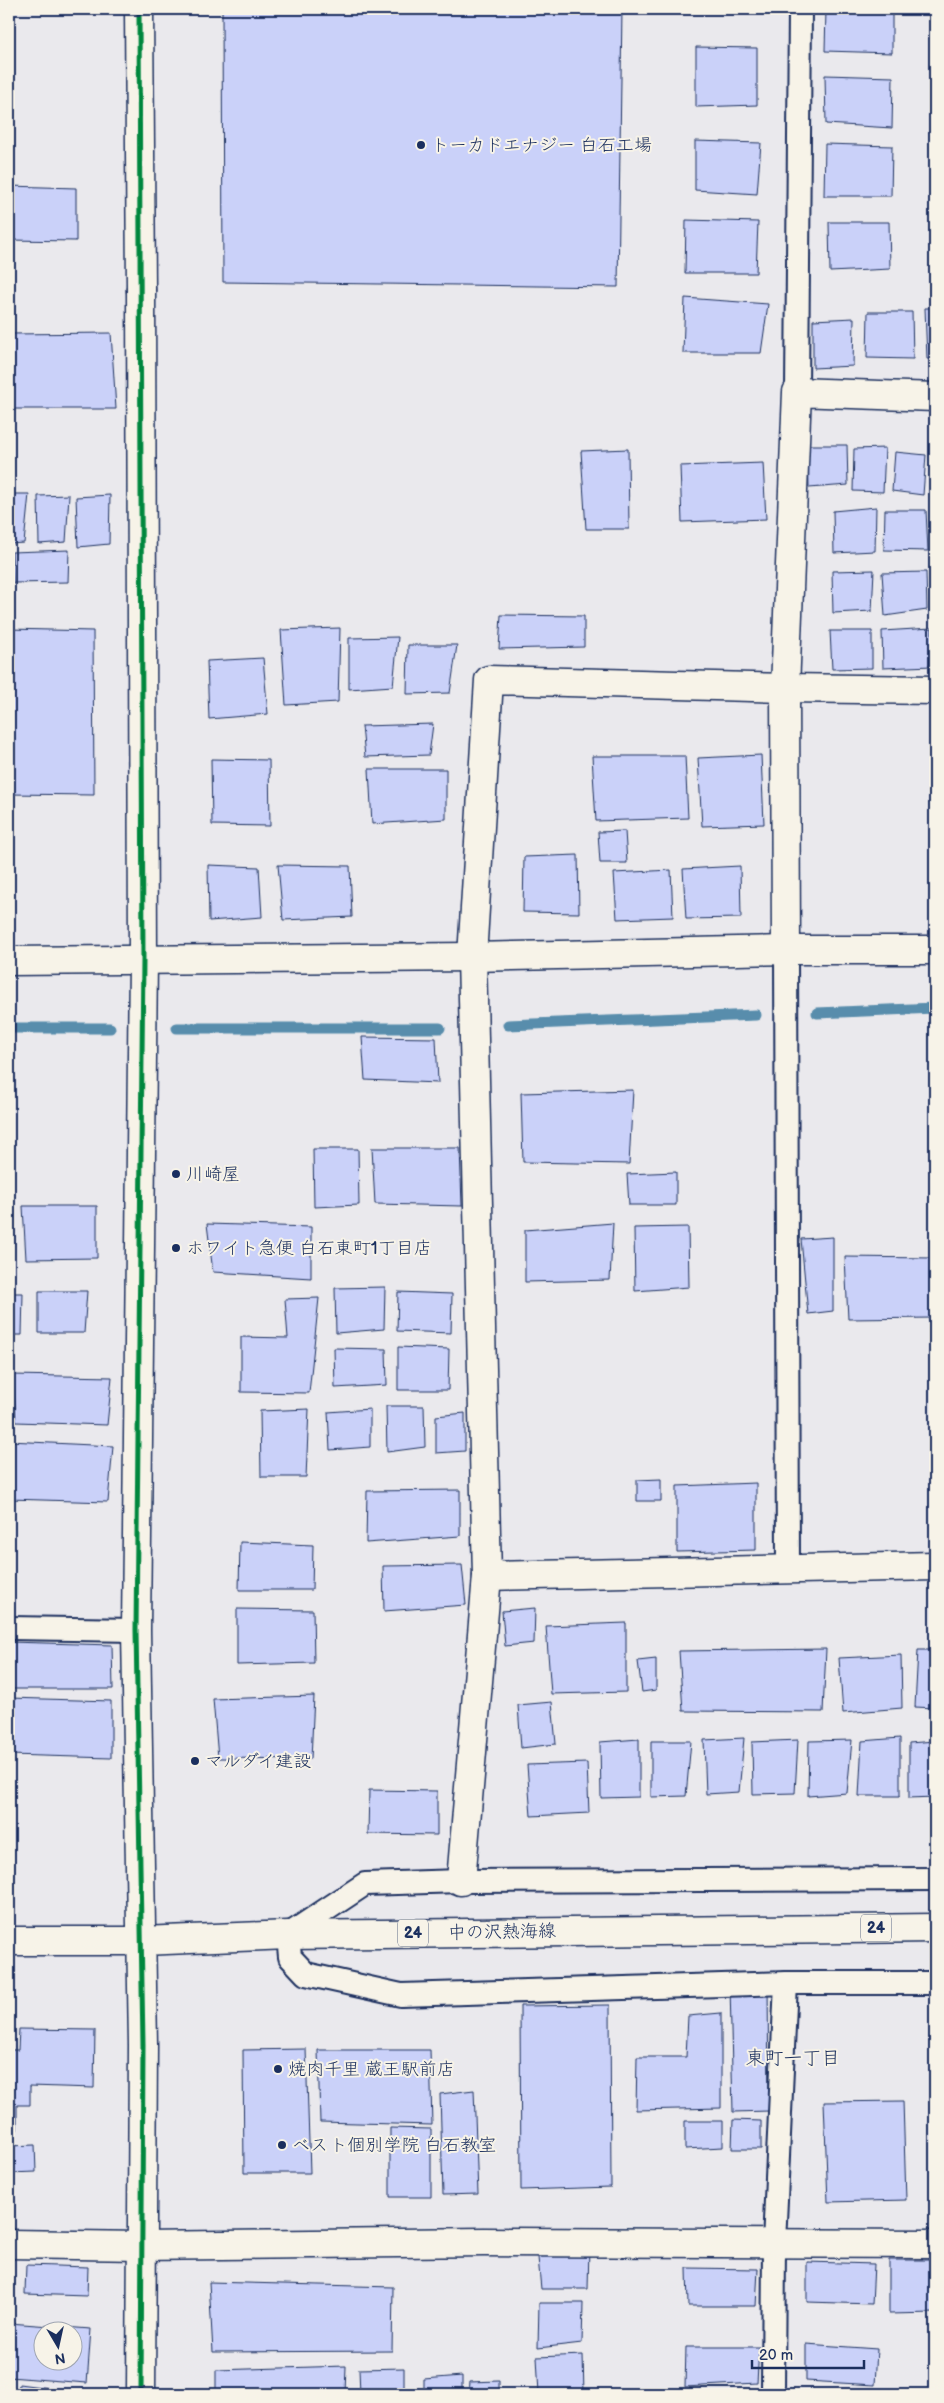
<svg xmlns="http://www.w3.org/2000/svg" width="944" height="2403" viewBox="0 0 944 2403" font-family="'Balsamiq Sans','Klee One',sans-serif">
<rect width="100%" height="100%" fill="#eae9ed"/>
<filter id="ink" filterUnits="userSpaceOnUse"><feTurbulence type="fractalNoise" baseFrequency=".02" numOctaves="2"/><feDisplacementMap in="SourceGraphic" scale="10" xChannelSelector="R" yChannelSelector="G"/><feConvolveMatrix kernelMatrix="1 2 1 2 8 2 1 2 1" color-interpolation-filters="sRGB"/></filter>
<g filter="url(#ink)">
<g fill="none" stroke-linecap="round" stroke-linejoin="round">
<g stroke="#588dac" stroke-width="11">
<polyline points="817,1013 935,1008"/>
<polyline points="508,1025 756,1015"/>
<polyline points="9,1028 110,1028"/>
<polyline points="177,1028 440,1028"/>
</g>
</g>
<g fill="#cad1f9" stroke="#1b2f5e" fill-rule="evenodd">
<polygon points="222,9 622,9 618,287 223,282"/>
<polygon points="826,9 892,9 892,53 825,51"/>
<polygon points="696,47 757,48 757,105 696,107"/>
<polygon points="825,75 893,77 892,128 826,124"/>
<polygon points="695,141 761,143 757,194 695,190"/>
<polygon points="825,144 892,146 891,196 824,196"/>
<polygon points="9,186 76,188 76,241 9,240"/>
<polygon points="686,220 758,222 756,273 685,273"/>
<polygon points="829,222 889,222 890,269 830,272"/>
<polygon points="685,298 768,304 761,353 683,353"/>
<polygon points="925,308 935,308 935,359 927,359"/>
<polygon points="868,312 912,312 913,359 867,358"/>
<polygon points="854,318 853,366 813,368 813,320"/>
<polygon points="111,333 116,409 12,409 11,334"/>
<polygon points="808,445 847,445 848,485 809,488"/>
<polygon points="885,448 883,492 853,491 854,449"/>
<polygon points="628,449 629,529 586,529 581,451"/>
<polygon points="895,452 926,455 923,495 892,491"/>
<polygon points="763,463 766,519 682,522 680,466"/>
<polygon points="9,494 29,494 24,543 9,544"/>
<polygon points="69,495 66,542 39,544 38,496"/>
<polygon points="110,495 109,544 78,547 76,497"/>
<polygon points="876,507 875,551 834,553 833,511"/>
<polygon points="885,510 926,510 928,551 884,550"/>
<polygon points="69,550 68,582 13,583 12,552"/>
<polygon points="874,570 872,611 833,613 832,571"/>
<polygon points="926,572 927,610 885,616 882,573"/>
<polygon points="501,615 584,616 584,647 499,649"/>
<polygon points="340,628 338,702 286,705 281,630"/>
<polygon points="932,628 932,666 883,668 882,631"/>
<polygon points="9,629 93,631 94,795 9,794"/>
<polygon points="830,631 872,631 872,668 832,669"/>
<polygon points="398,637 393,686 349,689 349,638"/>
<polygon points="408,645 457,645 450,693 407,694"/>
<polygon points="263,658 268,714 209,719 207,661"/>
<polygon points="433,724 429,755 365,757 362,726"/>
<polygon points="761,755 764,824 702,826 698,758"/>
<polygon points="592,756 685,756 688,818 596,821"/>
<polygon points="211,759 269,760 270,826 212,825"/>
<polygon points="369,769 446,769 446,819 372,824"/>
<polygon points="625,831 627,863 600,863 598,832"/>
<polygon points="578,855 579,913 523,912 524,857"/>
<polygon points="208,865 259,867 262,917 209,921"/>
<polygon points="278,865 350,866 352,917 283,920"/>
<polygon points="740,866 741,918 686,919 683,869"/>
<polygon points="671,870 673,917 617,919 614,873"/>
<polygon points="362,1037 436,1038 438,1083 365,1080"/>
<polygon points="633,1090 629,1164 523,1162 521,1093"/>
<polygon points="372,1148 460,1148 462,1206 375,1204"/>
<polygon points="313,1149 358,1149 359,1205 314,1207"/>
<polygon points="676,1172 676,1205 629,1205 627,1174"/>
<polygon points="23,1206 97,1206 97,1258 26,1259"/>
<polygon points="613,1223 610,1280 525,1282 525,1230"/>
<polygon points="207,1224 311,1227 311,1278 213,1272"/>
<polygon points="688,1227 689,1287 635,1291 634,1228"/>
<polygon points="833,1237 833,1311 808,1314 801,1239"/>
<polygon points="845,1257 932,1258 932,1318 848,1319"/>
<polygon points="385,1287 384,1329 336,1333 335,1288"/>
<polygon points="39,1291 87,1291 84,1333 39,1333"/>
<polygon points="398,1292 452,1294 451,1333 397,1331"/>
<polygon points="9,1293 23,1293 22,1335 9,1335"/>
<polygon points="319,1298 309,1393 241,1392 241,1337 288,1338 285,1299"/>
<polygon points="398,1347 449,1349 448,1390 398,1390"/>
<polygon points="334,1348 386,1349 387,1385 335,1388"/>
<polygon points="13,1375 112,1377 107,1425 16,1422"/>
<polygon points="386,1406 424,1406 425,1447 387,1452"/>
<polygon points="309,1409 306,1477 261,1477 260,1411"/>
<polygon points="370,1409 370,1447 330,1450 328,1412"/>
<polygon points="465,1413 465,1451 436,1453 436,1416"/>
<polygon points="9,1441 113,1446 108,1502 9,1499"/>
<polygon points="661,1479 661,1501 637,1501 637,1480"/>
<polygon points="756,1483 756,1550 677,1552 677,1486"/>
<polygon points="460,1490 460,1536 366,1543 367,1491"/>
<polygon points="240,1542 313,1545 312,1590 239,1590"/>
<polygon points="462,1565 466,1605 384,1611 383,1566"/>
<polygon points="535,1608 534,1643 505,1646 502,1611"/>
<polygon points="237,1609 313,1610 314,1663 237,1665"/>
<polygon points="626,1623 626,1692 551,1694 546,1626"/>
<polygon points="9,1642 112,1645 113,1689 9,1689"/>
<polygon points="826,1649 823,1712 683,1711 679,1651"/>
<polygon points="918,1650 935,1650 935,1708 915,1707"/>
<polygon points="901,1655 902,1708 843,1713 839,1658"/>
<polygon points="656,1659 656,1690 642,1692 638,1661"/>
<polygon points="314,1696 311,1759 218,1758 213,1699"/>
<polygon points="9,1698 111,1701 111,1758 9,1755"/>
<polygon points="552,1702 556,1744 521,1748 518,1705"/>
<polygon points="744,1738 739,1792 706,1794 704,1740"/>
<polygon points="900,1738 900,1796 859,1796 862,1741"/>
<polygon points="639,1739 639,1797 601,1798 600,1742"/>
<polygon points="798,1740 795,1793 753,1794 752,1742"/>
<polygon points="852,1740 847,1793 808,1796 809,1741"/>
<polygon points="651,1741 691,1741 686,1796 651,1797"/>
<polygon points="935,1741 935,1797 909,1798 909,1743"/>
<polygon points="587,1763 589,1813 531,1816 527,1765"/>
<polygon points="369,1790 437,1791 437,1835 368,1834"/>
<polygon points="768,1985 769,2111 733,2112 730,1986"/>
<polygon points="610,2005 611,2187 521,2190 520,2006"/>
<polygon points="721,2013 721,2108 636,2110 637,2057 686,2057 688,2016"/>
<polygon points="19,2029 95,2030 94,2088 30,2086 30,2105 17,2105 17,2130 9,2130 9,2050 18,2050"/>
<polygon points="306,2049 310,2173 244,2173 243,2050"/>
<polygon points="318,2050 430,2050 432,2125 320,2122"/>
<polygon points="474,2090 478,2194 443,2195 440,2094"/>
<polygon points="903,2101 906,2200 828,2202 824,2102"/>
<polygon points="733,2120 761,2121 761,2149 732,2149"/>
<polygon points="685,2121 723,2121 723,2147 685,2149"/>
<polygon points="390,2128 431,2129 431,2197 390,2197"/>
<polygon points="35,2145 36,2172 9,2173 9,2146"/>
<polygon points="589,2246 588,2289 541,2289 537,2247"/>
<polygon points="889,2260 935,2260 935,2313 889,2314"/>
<polygon points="807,2262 874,2264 872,2304 807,2302"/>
<polygon points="26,2265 88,2267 87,2296 25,2294"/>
<polygon points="687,2268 758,2269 756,2306 688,2306"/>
<polygon points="209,2282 393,2287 392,2351 213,2352"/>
<polygon points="539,2303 583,2303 582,2343 538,2348"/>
<path d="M9 2323 91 2329 87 2383 9 2377ZM42 2330H72V2360H42Z"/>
<polygon points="806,2344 877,2349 875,2385 806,2381"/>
<polygon points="686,2347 759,2347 757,2383 685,2387"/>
<polygon points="583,2355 584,2394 539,2394 537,2357"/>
<polygon points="346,2366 345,2394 216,2394 216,2370"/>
<polygon points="404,2368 404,2394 360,2394 359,2369"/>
<polygon points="462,2376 462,2394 424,2394 424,2379"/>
<polygon points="499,2381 499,2394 468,2394 469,2382"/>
<polygon points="19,2384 93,2394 18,2394"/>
</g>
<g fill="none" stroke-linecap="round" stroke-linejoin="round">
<defs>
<g id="lane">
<polyline points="797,392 800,9"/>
<polyline points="786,950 788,1569"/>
<polyline points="9,1628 136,1630"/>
<polyline points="935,1879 461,1881 365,1884 288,1935 290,1957 306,1974 401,1995 786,1983 935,1983"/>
<polyline points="773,2394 774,2243 786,1983"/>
</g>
<g id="street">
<polyline points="139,9 141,290"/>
<polyline points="786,950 785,688 797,392 935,397"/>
<polyline points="487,1576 935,1566"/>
<polyline points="461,1881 487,1576 472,957 489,680 785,688 935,690"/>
<polyline points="9,2244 142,2246 484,2242 935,2244"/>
</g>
<g id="secondary">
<polyline points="141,290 143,960 136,1630 143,2045 141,2394"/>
<polyline points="9,961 472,957 786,950 935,950"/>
</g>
<polyline id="primary" points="9,1941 142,1941 288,1935 935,1928"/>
</defs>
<use href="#lane" stroke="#1b2f5e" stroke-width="26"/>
<use href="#street" stroke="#1b2f5e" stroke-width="31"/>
<use href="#secondary" stroke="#1b2f5e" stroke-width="31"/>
<use href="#primary" stroke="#1b2f5e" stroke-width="31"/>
<use href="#lane" stroke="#f7f3e8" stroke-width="22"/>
<use href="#street" stroke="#f7f3e8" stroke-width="28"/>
<use href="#secondary" stroke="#f7f3e8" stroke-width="28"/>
<use href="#primary" stroke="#f7f3e8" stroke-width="28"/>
<defs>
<polyline id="cycleway" points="139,9 143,960 136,1630 143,2045 141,2394"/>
</defs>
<use href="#cycleway" stroke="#f7f3e8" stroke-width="8"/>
<use href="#cycleway" stroke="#00873e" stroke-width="5"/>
</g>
</g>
<g fill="#1b2f5e" stroke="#f7f3e8" stroke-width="2">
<circle cx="421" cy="145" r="5"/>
<circle cx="176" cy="1174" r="5"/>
<circle cx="176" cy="1248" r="5"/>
<circle cx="195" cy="1761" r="5"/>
<circle cx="278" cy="2069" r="5"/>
<circle cx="282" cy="2145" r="5"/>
</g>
<g text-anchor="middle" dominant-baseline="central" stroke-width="4" stroke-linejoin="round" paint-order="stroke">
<g fill="#f7f3e8" stroke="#5d6a87" stroke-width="1">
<rect x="861" y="1914.5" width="30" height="27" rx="4"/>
<rect x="398" y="1919.5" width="30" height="27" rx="4"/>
</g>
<g font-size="16" font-weight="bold" fill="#1b2f5e">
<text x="876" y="1928">24</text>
<text x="413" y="1933">24</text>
</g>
<g font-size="18" fill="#1b2f5e" stroke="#f7f3e8" text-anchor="start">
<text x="431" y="145">トーカドエナジー 白石工場</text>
<text x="186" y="1174">川崎屋</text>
<text x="186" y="1248">ホワイト急便 白石東町1丁目店</text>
<text x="205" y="1761">マルダイ建設</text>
<text x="288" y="2069">焼肉千里 蔵王駅前店</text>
<text x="292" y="2145">ベスト個別学院 白石教室</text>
</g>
<g font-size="18" fill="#1b2f5e" stroke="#f7f3e8">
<text transform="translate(502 1932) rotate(-1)">中の沢熱海線</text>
</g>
<g font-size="19" fill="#1b2f5e" stroke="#f7f3e8">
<text x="793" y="2058">東町一丁目</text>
</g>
</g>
<rect width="944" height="2403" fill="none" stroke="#f7f3e8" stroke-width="30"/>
<rect x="15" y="15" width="914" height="2373" fill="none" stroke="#1b2f5e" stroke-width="2" filter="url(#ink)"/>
<g transform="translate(58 2346) rotate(171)"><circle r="24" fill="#f7f3e8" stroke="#9fa5b1"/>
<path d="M0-4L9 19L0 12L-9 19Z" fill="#1b2f5e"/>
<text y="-8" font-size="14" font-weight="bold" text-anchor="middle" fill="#1b2f5e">N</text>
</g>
<path d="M752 2360v8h112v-8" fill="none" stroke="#1b2f5e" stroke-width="2.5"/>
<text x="759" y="2360" font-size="15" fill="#1b2f5e" stroke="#f7f3e8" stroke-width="4" paint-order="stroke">20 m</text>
</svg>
